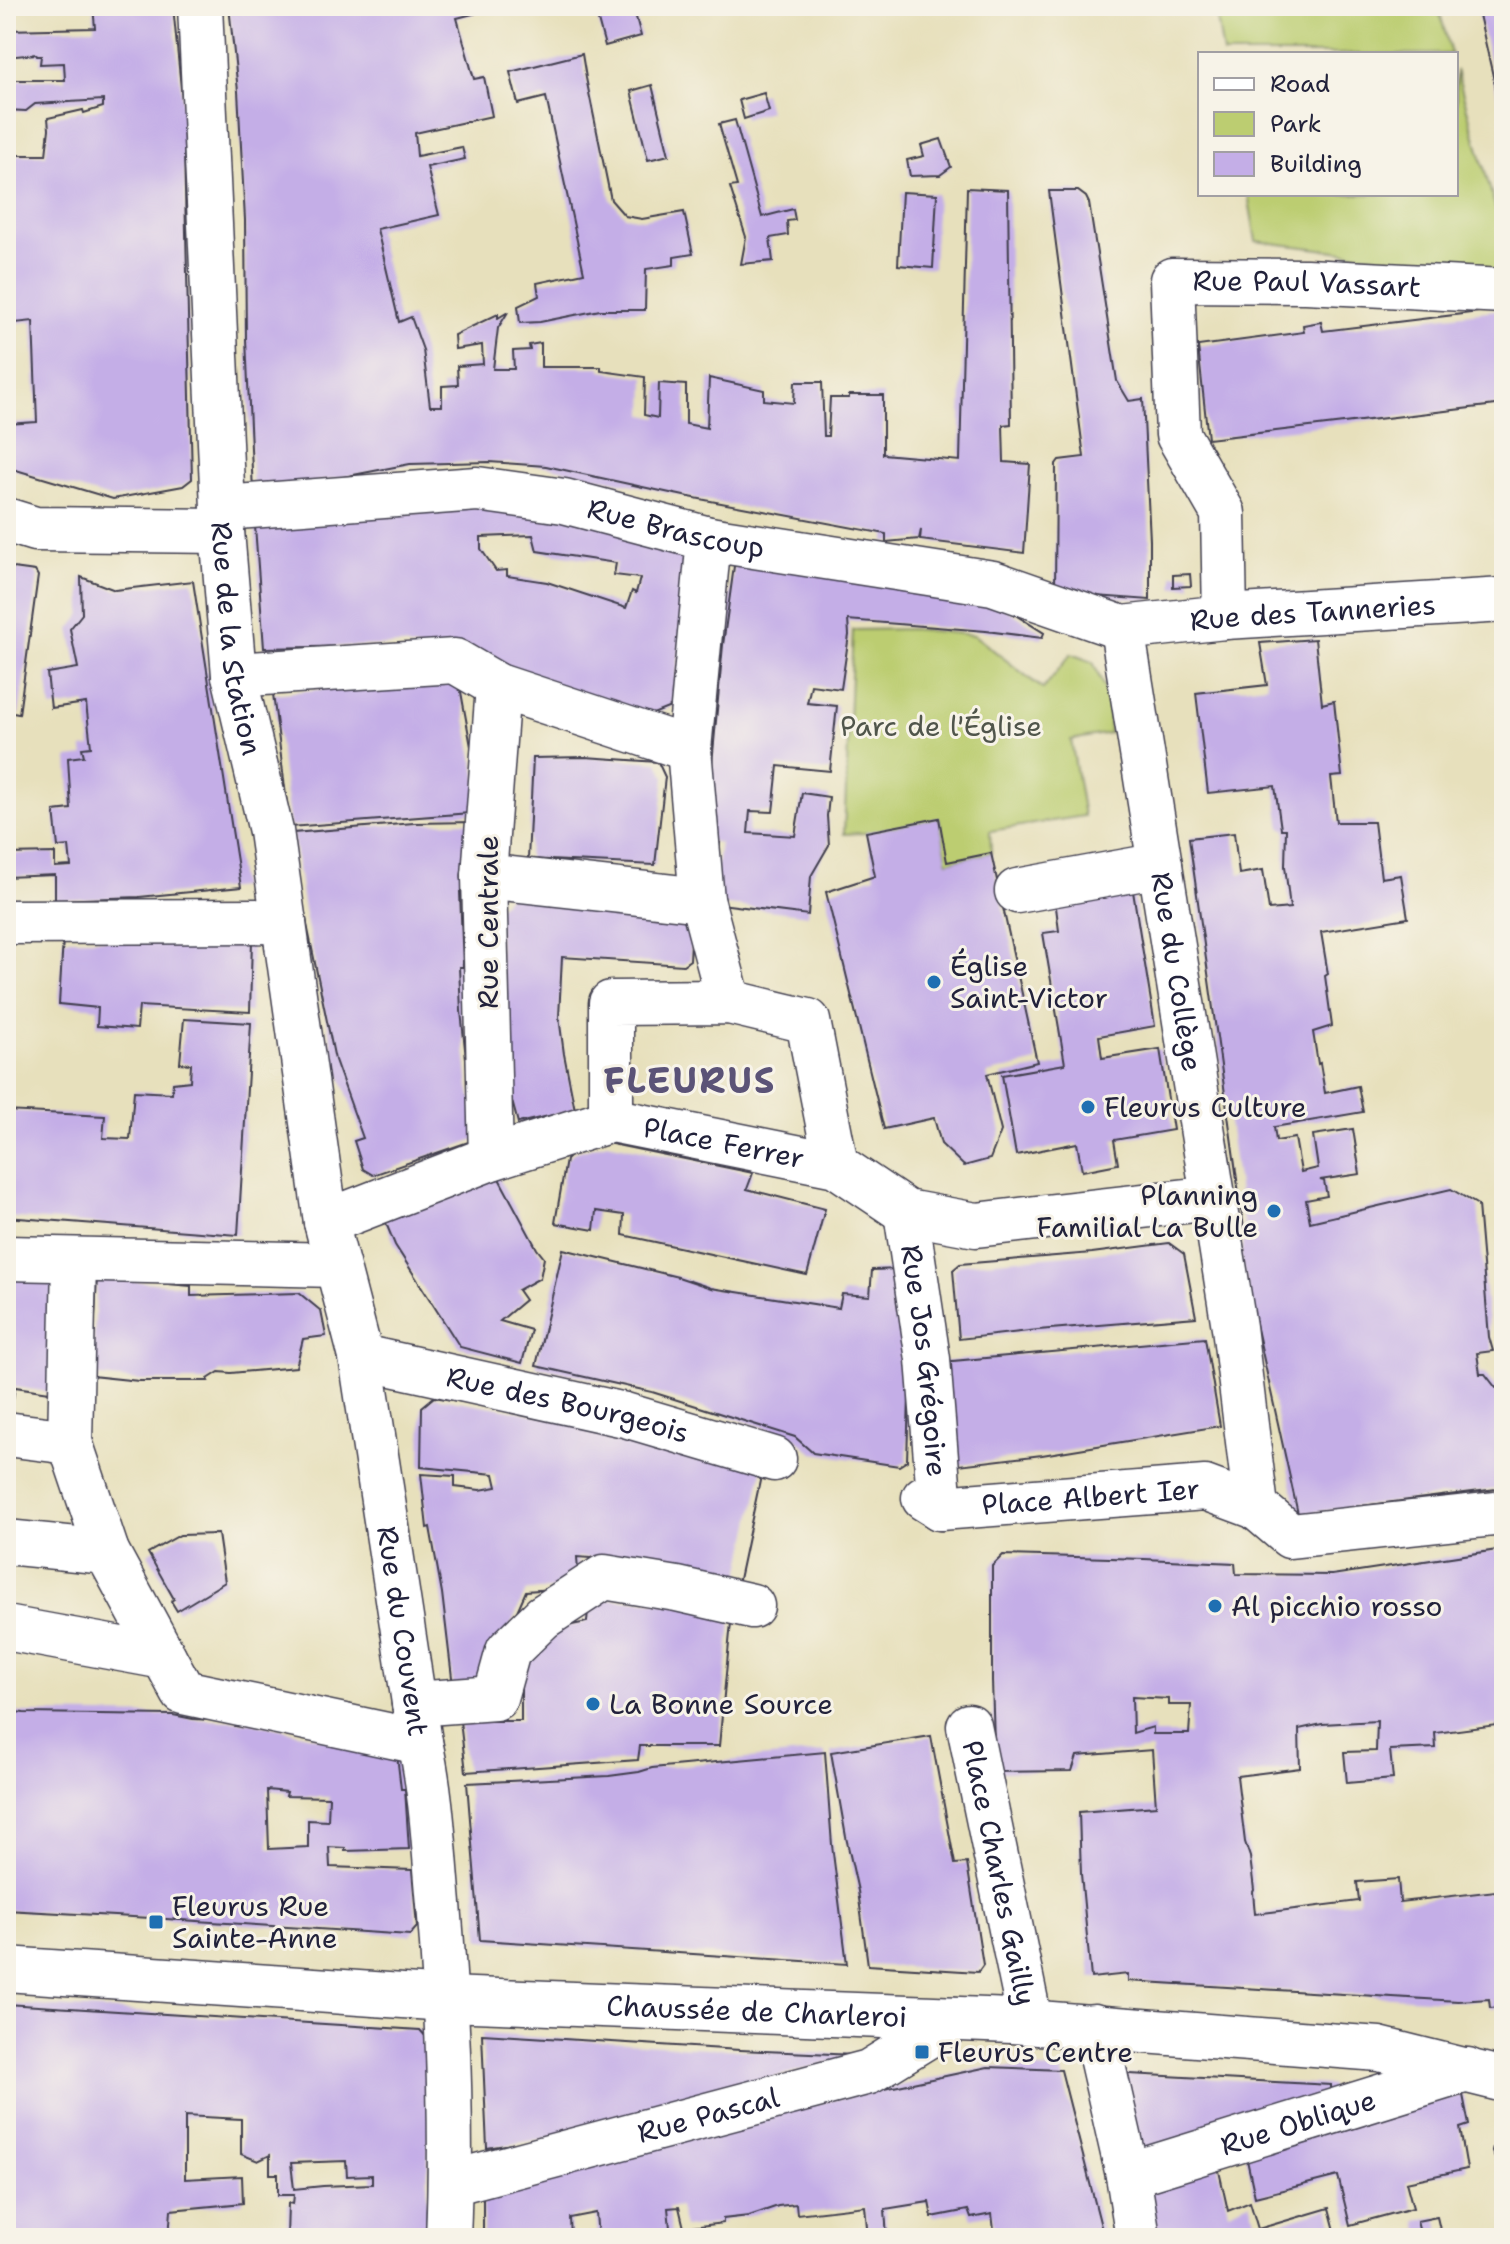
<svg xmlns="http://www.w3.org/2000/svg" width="1510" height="2244" viewBox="0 0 1510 2244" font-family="'Shantell Sans',sans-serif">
<rect width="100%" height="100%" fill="#f7f3e8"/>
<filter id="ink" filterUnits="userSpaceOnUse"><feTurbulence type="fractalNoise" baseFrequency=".0125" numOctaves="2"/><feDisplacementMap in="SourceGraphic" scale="16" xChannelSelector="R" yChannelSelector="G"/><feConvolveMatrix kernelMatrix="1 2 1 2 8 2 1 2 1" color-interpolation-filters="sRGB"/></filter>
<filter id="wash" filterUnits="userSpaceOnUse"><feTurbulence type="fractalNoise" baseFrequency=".006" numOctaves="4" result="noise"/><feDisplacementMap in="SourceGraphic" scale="32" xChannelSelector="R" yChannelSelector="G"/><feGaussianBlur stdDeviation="1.8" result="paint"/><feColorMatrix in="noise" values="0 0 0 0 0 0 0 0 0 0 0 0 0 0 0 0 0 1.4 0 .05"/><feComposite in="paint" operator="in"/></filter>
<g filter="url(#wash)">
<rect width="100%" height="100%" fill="#e7e0bc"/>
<g fill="#bccd71" stroke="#6f7856" stroke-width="2">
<polygon points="1215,6 1438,6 1451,54 1223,54"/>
<polygon points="1456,70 1504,238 1504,272 1256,241 1248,194 1456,194"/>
<polygon points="912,629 974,635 1043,689 1071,654 1093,662 1107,694 1110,733 1071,740 1084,816 990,831 991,853 947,862 939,819 865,833 844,834 853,630"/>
</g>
<g id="blocks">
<g fill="#c4aee7" fill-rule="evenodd">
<polygon points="93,6 173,6 183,109 192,479 183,486 113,499 6,467 6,424 37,422 33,321 6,324 6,155 46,155 49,129 48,118 83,110 84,113 103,107 103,100 35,104 26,111 6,110 6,80 65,80 64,63 40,64 41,56 37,56 36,54 6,57 6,30 95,28"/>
<polygon points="229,6 504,6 457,18 474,79 484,77 492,116 415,133 417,156 462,147 465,159 427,167 439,215 377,229 399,322 411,317 423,350 430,406 442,406 442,386 458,385 457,366 483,364 482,345 455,349 454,335 498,314 498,318 508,312 498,328 493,369 514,369 513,351 530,350 529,345 541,343 541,367 601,367 601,371 645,377 644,415 658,418 659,383 686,385 686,424 707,428 709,378 764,390 764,400 794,403 795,382 822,382 824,436 828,436 830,398 849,398 849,395 883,395 883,454 960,461 967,188 1008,190 1011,424 1003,425 1004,462 1030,464 1024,553 920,540 921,530 919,539 886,542 886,534 684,496 546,466 489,462 410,464 322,481 253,492 246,339 245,220 238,91"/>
<polygon points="606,6 633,6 641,36 605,46 595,9"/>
<polygon points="1477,6 1504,6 1504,120 1503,120"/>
<polygon points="582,54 586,78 611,200 625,216 642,219 684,212 693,254 674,257 674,265 646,269 645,310 600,310 540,322 520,323 518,306 539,296 537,283 584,273 546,97 518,104 510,72"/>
<polygon points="652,85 669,155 648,160 631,91"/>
<polygon points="764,93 769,111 744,119 739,100"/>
<polygon points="735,120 762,217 793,209 795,220 787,221 788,235 770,238 773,261 741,264 746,237 730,187 737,186 719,124"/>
<polygon points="941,139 951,167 940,175 910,176 907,160 924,156 921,145"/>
<polygon points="1049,191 1078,191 1086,197 1089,203 1117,381 1129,401 1143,399 1150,540 1150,600 1055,593 1056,464 1059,460 1084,457"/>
<polygon points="902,192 937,194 933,268 898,265"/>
<polygon points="1504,309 1504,404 1208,439 1198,346 1304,332 1303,325 1321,322 1323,331"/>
<path d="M539 501 690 557 673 706 653 714 404 645 264 648 255 526ZM533 535 537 551 616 563 614 575 640 578 636 593 632 591 626 608 547 582 507 576V570L496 571 481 549V537Z"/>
<polygon points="753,554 990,599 1044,633 1042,638 986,631 848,620 849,635 841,689 811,685 807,703 837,706 830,771 778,766 773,812 750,811 748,833 795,836 802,793 829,797 827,816 829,845 811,876 808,915 712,903 720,843 705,840 723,645 734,566"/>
<polygon points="6,567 35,571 38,576 19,714 6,712"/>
<polygon points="1190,574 1191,586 1173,587 1173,575"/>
<polygon points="81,577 115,590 193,581 241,887 139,897 55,900 55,875 6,877 6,854 55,853 55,867 71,866 69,846 58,847 54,811 71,809 68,758 84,756 82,748 91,747 86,703 51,708 47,673 78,668 70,629 82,614"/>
<polygon points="1315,639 1322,704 1334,701 1342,776 1331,777 1336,822 1374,822 1381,878 1401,875 1408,918 1321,932 1328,974 1325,976 1332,1026 1313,1032 1318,1064 1320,1063 1325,1093 1358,1086 1363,1112 1274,1127 1276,1141 1295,1138 1301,1172 1318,1168 1313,1135 1353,1129 1360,1174 1320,1180 1324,1181 1327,1196 1306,1200 1310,1222 1451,1189 1478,1205 1489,1337 1493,1351 1477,1353 1480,1374 1485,1374 1496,1388 1504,1387 1504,1488 1298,1514 1241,1256 1244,1229 1189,838 1234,833 1239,874 1263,870 1269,910 1290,908 1285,866 1286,829 1281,829 1275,786 1208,793 1196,693 1267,685 1260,643"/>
<polygon points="450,677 461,692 483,812 290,827 273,694"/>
<polygon points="585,757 658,762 665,777 655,865 528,859 533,758"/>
<polygon points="939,818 947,862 991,853 1037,1062 987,1074 1001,1131 990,1159 964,1166 941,1144 934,1118 884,1129 826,892 875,876 866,832"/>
<polygon points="473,822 473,892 460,892 463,967 459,967 461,1011 469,1087 480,1138 373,1175 363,1169 354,1141 363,1138 335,1060 304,910 293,833 414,823"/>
<polygon points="1131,879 1155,1026 1099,1036 1102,1058 1160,1049 1173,1130 1114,1140 1118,1164 1082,1171 1077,1143 1016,1155 1002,1075 1065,1064 1043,933 1059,931 1054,891"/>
<polygon points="513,890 663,905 692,923 690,960 683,965 562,957 559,1017 564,1054 575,1110 518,1123 503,1068 498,909"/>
<polygon points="63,939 252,940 250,1012 139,1006 137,1029 97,1026 98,1008 59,1004"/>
<polygon points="184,1019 251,1023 238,1235 6,1217 6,1111 105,1116 103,1138 130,1139 134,1091 172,1093 173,1083 190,1081 191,1064 180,1063"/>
<polygon points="607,1143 753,1173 747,1189 825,1209 807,1275 623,1235 624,1215 596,1211 594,1230 555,1223 566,1160 573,1153"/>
<polygon points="495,1171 537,1249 544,1258 540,1278 518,1290 525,1300 500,1321 531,1330 522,1363 460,1347 395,1245 383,1216"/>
<polygon points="1169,1243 1184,1254 1196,1317 1038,1330 959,1339 953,1270 960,1264 1092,1253"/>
<polygon points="563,1249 678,1277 711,1288 839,1308 842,1294 870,1296 872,1270 901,1269 910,1362 907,1461 899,1466 813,1453 795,1437 652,1392 536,1366"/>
<polygon points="6,1271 70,1275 63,1394 15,1387 13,1399 6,1398"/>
<polygon points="97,1278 191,1286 191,1296 299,1293 321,1311 326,1336 303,1339 296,1367 231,1373 219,1372 208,1379 209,1381 139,1381 92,1376"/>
<polygon points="1205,1338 1220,1426 1042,1455 951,1466 942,1362"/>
<polygon points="434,1397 505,1409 764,1462 738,1584 605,1559 577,1557 579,1587 526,1591 505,1638 494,1680 453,1686 442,1593 430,1527 427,1528 421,1474 455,1476 455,1487 480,1490 497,1487 494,1474 421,1467 422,1407"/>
<polygon points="218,1534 225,1582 177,1611 171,1601 174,1599 148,1553 180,1535"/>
<path d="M1504 1549V1731L1497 1732 1496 1725 1435 1733 1436 1748 1390 1750 1393 1779 1347 1783 1344 1752 1376 1751 1377 1721 1322 1724 1299 1729 1300 1768 1237 1776 1245 1842 1250 1857 1254 1890 1253 1892 1255 1914 1359 1901 1357 1882 1398 1879 1400 1902 1504 1890V2007L1490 2008 1489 1999 1458 2001 1128 1981V1974L1091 1978 1081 1874 1079 1812 1156 1806 1152 1750 1077 1756 1072 1771 995 1772 992 1681V1566L1003 1555 1144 1559 1235 1563 1236 1574 1332 1575ZM1132 1697 1169 1699V1705H1191L1189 1734H1153V1727L1133 1733Z"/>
<polygon points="589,1599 650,1601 732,1612 719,1746 640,1746 638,1760 466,1772 460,1721 521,1721 521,1657 543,1631 587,1622"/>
<path d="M6 1711 24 1713 173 1715 193 1719 249 1722 397 1755 401 1789H405L409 1849 345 1851V1848L329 1847 330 1867 412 1870 417 1927 410 1935 151 1918 6 1910ZM267 1790 287 1792 286 1796 329 1797 328 1821 308 1820V1847L269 1849Z"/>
<polygon points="931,1736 955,1864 967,1863 983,1965 978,1972 868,1965 858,1891 846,1837 831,1752"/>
<polygon points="825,1752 832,1845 847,1964 480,1940 467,1783 609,1776 639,1772 652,1768"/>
<path d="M6 2004 420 2030 427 2038 429 2121 426 2238H287L288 2203 293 2204 294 2195H278V2174H270V2155L258 2161 241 2154V2119L185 2116V2179L242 2176 243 2203 171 2210 169 2238 8 2234 10 2158H6ZM346 2161 347 2176 372 2175V2184L323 2186 294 2189 291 2163Z"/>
<polygon points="482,2034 740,2050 855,2055 571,2134 487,2148"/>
<polygon points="988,2067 1061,2070 1104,2238 1023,2238 1024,2235 995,2238 992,2214 971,2218 968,2210 932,2217 929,2202 885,2209 887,2238 868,2238 865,2206 797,2214 796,2204 778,2206 749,2216 723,2219 723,2223 684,2228 679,2207 668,2208 671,2238 598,2238 596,2213 570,2218 571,2238 483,2238 483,2194 799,2107"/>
<polygon points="1111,2073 1331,2085 1331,2093 1139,2152"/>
<polygon points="1463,2095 1469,2125 1460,2128 1467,2169 1406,2182 1413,2208 1350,2225 1338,2176 1255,2197 1244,2146"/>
<polygon points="1503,2106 1504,2106 1504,2181 1492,2151"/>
<polygon points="1215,2153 1228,2211 1250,2202 1258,2229 1329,2208 1337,2238 1160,2238 1143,2173"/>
<polygon points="1437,2217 1442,2238 1421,2238 1417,2221"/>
</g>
</g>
</g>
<g filter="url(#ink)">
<use href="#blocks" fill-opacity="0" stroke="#403e4e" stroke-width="2"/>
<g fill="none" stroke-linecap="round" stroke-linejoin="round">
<defs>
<g id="minor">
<path id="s1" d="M223 508 477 489 564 501 709 539 993 583 1122 628 1225 617 1504 600"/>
<polyline points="6,520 35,529 222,531"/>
<polyline points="709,539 689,749 702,900 729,1002"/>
<path id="s2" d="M1225 617 1223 513 1178 435 1172 280 1306 281 1504 291"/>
<path id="s3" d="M1122 628 1234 1327 1256 1507"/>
<polyline points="234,675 455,661 498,686 689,749"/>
<polyline points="484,876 702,900"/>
<polyline points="1017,891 1160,865"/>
<polyline points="6,922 284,921"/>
<polyline points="611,1120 611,1003 729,1002 808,1021 836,1165"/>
<polyline points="491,1158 484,876 498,686"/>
<path id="s4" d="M906 1212 928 1359 940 1508"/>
<path id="s5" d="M326 1222 491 1158 611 1120 836 1165 906 1212 976 1225 1213 1198"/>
<polyline points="6,1258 337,1265"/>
<path id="s6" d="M361 1357 625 1415 774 1459"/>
<polyline points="6,1434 70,1442 107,1552 183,1692 420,1742"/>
<polyline points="70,1442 74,1261"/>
<path id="s7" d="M924 1498 940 1508 1205 1488 1256 1507 1290 1536 1504 1513"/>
<polyline points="6,1542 107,1552"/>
<polyline points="6,1628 164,1657"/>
<polyline points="414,1704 495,1698 508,1651 543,1617 604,1577 677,1589 752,1606"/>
<path id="s8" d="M969 1726 1030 2021"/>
<path id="s9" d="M1128 2175 1467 2070"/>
<path id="s10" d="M451 2183 869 2072 955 2019"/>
</g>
<g id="major">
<path id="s11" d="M200 6 223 508 222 531 234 675 271 831 326 1222 361 1357 420 1742C432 1795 434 1850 439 1904 448 2015 453 2127 448 2238"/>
<path id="s12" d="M6 1969 447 1999 1012 2021 1379 2049 1504 2080"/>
<polyline points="1094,2026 1128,2175 1138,2238"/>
</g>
</defs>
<use href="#minor" stroke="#403e4e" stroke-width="47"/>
<use href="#major" stroke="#403e4e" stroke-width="47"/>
<use href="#minor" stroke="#fff" stroke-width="44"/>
<use href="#major" stroke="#fff" stroke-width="44"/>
</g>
</g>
<g fill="#1f6fb2" stroke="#f7f3e8" stroke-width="3">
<circle cx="934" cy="982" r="8"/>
<circle cx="1088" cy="1107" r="8"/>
<circle cx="1274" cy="1211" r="8"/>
<circle cx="1215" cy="1606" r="8"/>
<circle cx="593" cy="1704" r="8"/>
<rect x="148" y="1914" width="16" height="16" rx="4"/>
<rect x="914" y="2044" width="16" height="16" rx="4"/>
</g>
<g text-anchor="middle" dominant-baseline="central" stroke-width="6" stroke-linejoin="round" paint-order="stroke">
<g font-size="28" fill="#22223b" stroke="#f7f3e8">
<text stroke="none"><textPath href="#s2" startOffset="484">Rue Paul Vassart</textPath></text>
<text stroke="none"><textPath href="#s1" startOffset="458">Rue Brascoup</textPath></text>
<text stroke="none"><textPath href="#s1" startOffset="1108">Rue des Tanneries</textPath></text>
<text stroke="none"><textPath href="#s11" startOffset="634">Rue de la Station</textPath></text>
<text transform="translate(488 922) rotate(-90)">Rue Centrale</text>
<text stroke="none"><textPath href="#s3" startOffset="348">Rue du Collège</textPath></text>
<text stroke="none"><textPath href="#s5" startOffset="418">Place Ferrer</textPath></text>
<text stroke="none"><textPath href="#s4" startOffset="150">Rue Jos Grégoire</textPath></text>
<text stroke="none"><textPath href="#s6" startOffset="212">Rue des Bourgeois</textPath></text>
<text stroke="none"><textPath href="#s7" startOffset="170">Place Albert Ier</textPath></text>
<text stroke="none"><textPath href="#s11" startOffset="1642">Rue du Couvent</textPath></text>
<text stroke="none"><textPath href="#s8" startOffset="150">Place Charles Gailly</textPath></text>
<text stroke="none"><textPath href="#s12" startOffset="752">Chaussée de Charleroi</textPath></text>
<text stroke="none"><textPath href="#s10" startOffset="266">Rue Pascal</textPath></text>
<text stroke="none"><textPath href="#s9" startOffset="178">Rue Oblique</textPath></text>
</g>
<g font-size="28" fill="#50554b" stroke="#f7f3e8">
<text x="941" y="726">Parc de l'Église</text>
</g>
<g font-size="28" fill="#22223b" stroke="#f7f3e8" text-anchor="start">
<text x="950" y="966">Église<tspan x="950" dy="32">Saint-Victor</tspan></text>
<text x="1104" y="1107">Fleurus Culture</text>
<text x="1258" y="1195" text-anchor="end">Planning<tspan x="1258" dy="32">Familial La Bulle</tspan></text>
<text x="1231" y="1606">Al picchio rosso</text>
<text x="609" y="1704">La Bonne Source</text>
<text x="172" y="1906">Fleurus Rue<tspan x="172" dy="32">Sainte-Anne</tspan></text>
<text x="938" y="2052">Fleurus Centre</text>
</g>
<g font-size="36" font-weight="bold" letter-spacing="2" fill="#5b5377" stroke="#f7f3e8">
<text x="690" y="1080">FLEURUS</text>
</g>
</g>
<rect width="1510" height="2244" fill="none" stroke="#f7f3e8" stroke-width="32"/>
<rect x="1198" y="52" width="260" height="144" fill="#f7f3e8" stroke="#a29fa3" stroke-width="2"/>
<rect x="1214" y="78" width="40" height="12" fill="#ffffff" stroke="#a29fa3" stroke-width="2"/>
<text x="1270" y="92" font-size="24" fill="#22223b">Road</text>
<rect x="1214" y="112" width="40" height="24" fill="#bccd71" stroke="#a29fa3" stroke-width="2"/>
<text x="1270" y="132" font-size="24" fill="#22223b">Park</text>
<rect x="1214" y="152" width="40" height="24" fill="#c4aee7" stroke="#a29fa3" stroke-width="2"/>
<text x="1270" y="172" font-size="24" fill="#22223b">Building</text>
</svg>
